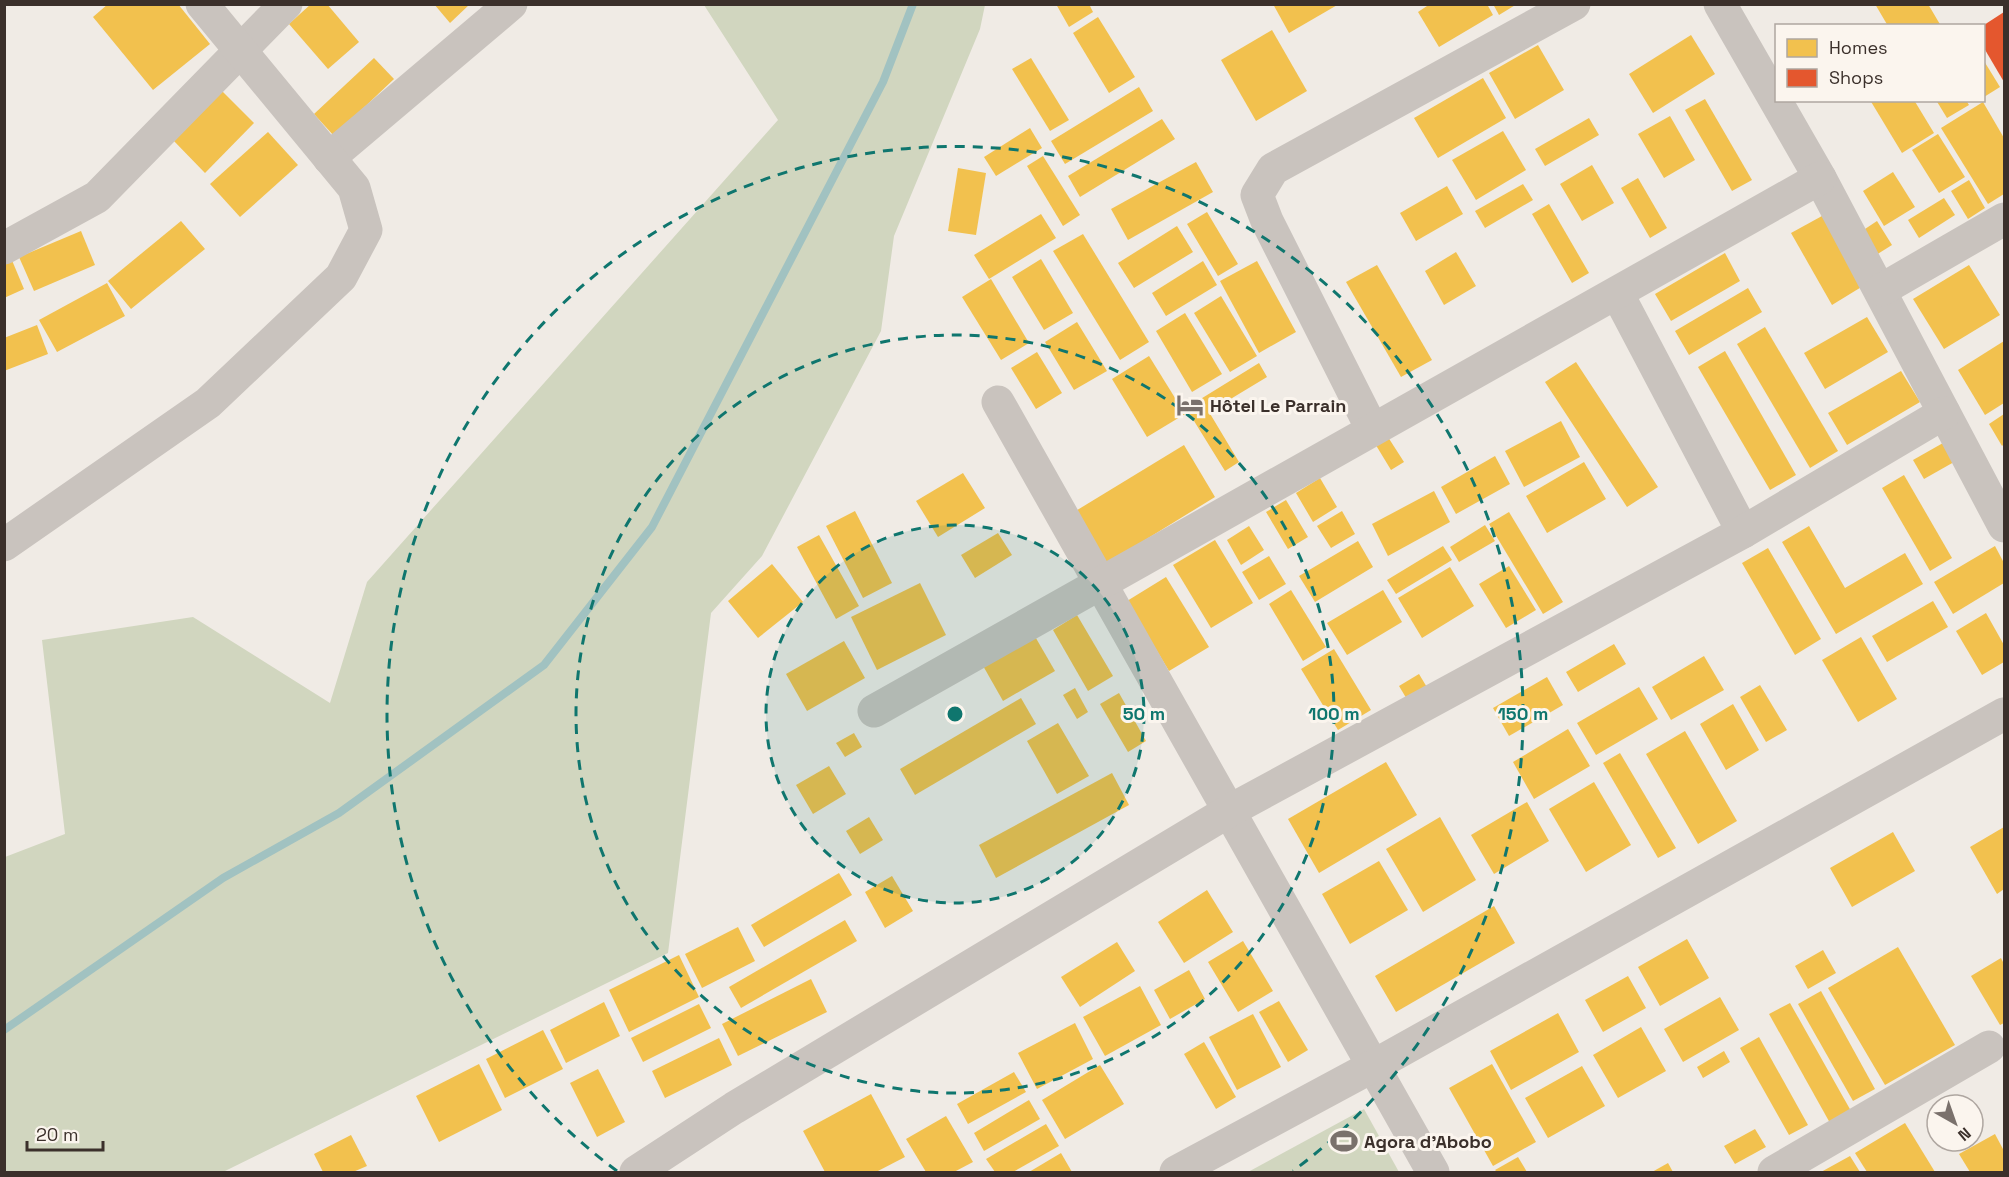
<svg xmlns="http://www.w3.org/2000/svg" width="2009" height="1177" viewBox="0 0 2009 1177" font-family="'Space Grotesk',sans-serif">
<rect width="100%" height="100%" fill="#f0ebe5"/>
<g fill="#d1d6bf">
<polygon points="704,5 985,5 980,29 894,236 881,331 762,556 711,613 668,953 223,1172 5,1172 5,857 65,834 42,640 193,617 330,703 367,582 778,120"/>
<polygon points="1364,1109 1399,1172 1248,1172"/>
</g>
<g fill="#f2c14e">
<polygon points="108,4 178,4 210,44 153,90 93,17"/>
<polygon points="311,4 327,4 359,42 328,69 289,24"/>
<polygon points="434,4 470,4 450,23"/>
<polygon points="1056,4 1089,4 1093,12 1069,27"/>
<polygon points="1273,4 1339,4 1289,33"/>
<polygon points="1430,4 1487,4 1493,15 1439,47 1418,12"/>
<polygon points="1493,4 1517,4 1499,15"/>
<polygon points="1875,4 1928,4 1941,26 1888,26"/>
<polygon points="1098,17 1135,77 1109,93 1073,33"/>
<polygon points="1272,30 1307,91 1256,121 1221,60"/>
<polygon points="1691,35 1715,74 1653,113 1629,74"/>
<polygon points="1538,45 1564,90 1515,119 1489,73"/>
<polygon points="374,58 394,79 334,136 314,114"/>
<polygon points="1031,58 1069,120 1050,131 1012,69"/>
<polygon points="1984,61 2000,87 1984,97"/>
<polygon points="1483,78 1506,118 1438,158 1414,118"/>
<polygon points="1139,87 1153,111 1065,164 1051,141"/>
<polygon points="221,90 254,123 205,173 172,139"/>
<polygon points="1705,99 1752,180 1732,191 1685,110"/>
<polygon points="1870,100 1914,100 1934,133 1902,153"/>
<polygon points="1936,100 1966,100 1969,105 1947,118"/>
<polygon points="1983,102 2004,138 2004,194 1988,204 1941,128"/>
<polygon points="1670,116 1695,160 1664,178 1638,134"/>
<polygon points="1589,118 1599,135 1545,166 1535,149"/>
<polygon points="1162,119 1175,139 1080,197 1068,176"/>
<polygon points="1030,128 1042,148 996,176 984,157"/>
<polygon points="1503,131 1526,170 1476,200 1452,160"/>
<polygon points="268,132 298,165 240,217 210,184"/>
<polygon points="1938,134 1965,177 1939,193 1912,150"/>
<polygon points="1043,156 1080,215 1063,226 1027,166"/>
<polygon points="1196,162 1213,192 1128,240 1111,209"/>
<polygon points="1592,165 1614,203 1582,221 1560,184"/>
<polygon points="958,168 986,173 976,235 948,231"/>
<polygon points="1893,172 1915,207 1884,226 1863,191"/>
<polygon points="1638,178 1667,228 1650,238 1621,188"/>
<polygon points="1969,180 1985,208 1968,219 1951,191"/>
<polygon points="1523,184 1533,200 1485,228 1475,211"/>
<polygon points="1447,186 1463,214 1416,241 1400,213"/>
<polygon points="1944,198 1955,215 1919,238 1908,220"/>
<polygon points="1549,204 1589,273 1572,283 1532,214"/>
<polygon points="1207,212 1238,264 1218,276 1187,224"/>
<polygon points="1041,214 1056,238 989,279 974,255"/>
<polygon points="1822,216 1863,286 1832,305 1791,233"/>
<polygon points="181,221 205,249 131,309 108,281"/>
<polygon points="1877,221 1892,245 1876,255 1862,231"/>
<polygon points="1177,226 1193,252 1134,288 1118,263"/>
<polygon points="81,231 95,265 34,291 19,257"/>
<polygon points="1083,234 1149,342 1120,360 1053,251"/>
<polygon points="1456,252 1476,286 1444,305 1425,271"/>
<polygon points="1725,253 1740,281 1671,321 1655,294"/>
<polygon points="11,258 24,289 4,298 4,260"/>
<polygon points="1041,259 1073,313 1044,330 1012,277"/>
<polygon points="1203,261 1217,285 1166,316 1152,293"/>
<polygon points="1257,261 1296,332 1259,353 1220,281"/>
<polygon points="1377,265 1432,360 1401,377 1346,282"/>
<polygon points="1969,265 2000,315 1944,349 1913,299"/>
<polygon points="991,279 1029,343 1001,360 962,297"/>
<polygon points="107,283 125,316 57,352 39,320"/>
<polygon points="1748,288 1762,312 1689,355 1675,331"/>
<polygon points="1221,296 1257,356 1230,372 1194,313"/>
<polygon points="1185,313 1222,374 1192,392 1156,331"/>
<polygon points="1867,317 1888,352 1825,389 1804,353"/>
<polygon points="1077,322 1107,371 1074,390 1045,342"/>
<polygon points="37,325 48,354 4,371 4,338"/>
<polygon points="1765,327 1838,451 1810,468 1737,344"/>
<polygon points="2004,341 2004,403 1985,415 1958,370"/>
<polygon points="1725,351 1796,475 1770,490 1698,367"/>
<polygon points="1037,352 1062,393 1036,409 1011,368"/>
<polygon points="1149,356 1185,414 1147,437 1112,379"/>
<polygon points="1576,362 1658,487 1627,507 1545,382"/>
<polygon points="1259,363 1267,377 1209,412 1239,462 1225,471 1186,408"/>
<polygon points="1901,371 1920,402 1847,445 1828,413"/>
<polygon points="2004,414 2004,444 2002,446 1989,424"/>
<polygon points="1561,421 1580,457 1524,487 1505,451"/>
<polygon points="1386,434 1404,462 1391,470 1374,442"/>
<polygon points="1943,443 1954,462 1924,479 1913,460"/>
<polygon points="1184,445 1215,497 1106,564 1074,512"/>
<polygon points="1495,456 1510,484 1456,514 1441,487"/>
<polygon points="1584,462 1606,499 1547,533 1526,496"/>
<polygon points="963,473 985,508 938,537 916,501"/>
<polygon points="1904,475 1952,558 1930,571 1882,488"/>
<polygon points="1320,478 1337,507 1313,522 1296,493"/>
<polygon points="1434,491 1450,522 1388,556 1372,524"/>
<polygon points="1286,500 1308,537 1288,549 1266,512"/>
<polygon points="855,511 892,583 863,598 826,526"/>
<polygon points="1342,511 1355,534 1331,548 1317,526"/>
<polygon points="1509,512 1563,602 1543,614 1489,524"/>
<polygon points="1485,525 1495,541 1459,562 1450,547"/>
<polygon points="1249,526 1264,550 1241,565 1227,540"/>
<polygon points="1809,526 1845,588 1905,553 1923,584 1836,634 1782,542"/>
<polygon points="998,533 1012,555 975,578 961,555"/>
<polygon points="819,535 859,606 836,619 797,547"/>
<polygon points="1215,540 1253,603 1211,628 1173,565"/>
<polygon points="1358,541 1373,567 1315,602 1299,576"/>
<polygon points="1443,546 1452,560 1396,594 1387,580"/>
<polygon points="1995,546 2004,563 2004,583 1953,614 1934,582"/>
<polygon points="1768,548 1821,639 1795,655 1742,563"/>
<polygon points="1269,556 1286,584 1259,600 1242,572"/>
<polygon points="772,564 803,602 758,638 728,601"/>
<polygon points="1509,566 1536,610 1506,628 1479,584"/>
<polygon points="1450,567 1474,606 1422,638 1398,598"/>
<polygon points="1166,577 1209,647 1169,671 1127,601"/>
<polygon points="920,583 946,635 877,670 851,617"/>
<polygon points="1291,590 1326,647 1303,661 1269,604"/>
<polygon points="1383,590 1402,622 1347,655 1327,623"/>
<polygon points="1933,601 1948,627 1887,662 1872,636"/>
<polygon points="1986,613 2004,645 2004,662 1982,675 1956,631"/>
<polygon points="1077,615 1113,676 1088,691 1053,630"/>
<polygon points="1033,633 1055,671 1003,701 982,664"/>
<polygon points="1861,637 1897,699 1858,722 1822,660"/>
<polygon points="844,641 865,678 807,711 786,674"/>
<polygon points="1614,644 1626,664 1578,692 1566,672"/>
<polygon points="1334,649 1371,710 1338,730 1301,669"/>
<polygon points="1704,656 1724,690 1671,720 1652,687"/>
<polygon points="1419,674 1428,689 1408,701 1399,686"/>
<polygon points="1547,677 1563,705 1509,736 1493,708"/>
<polygon points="1760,685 1787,730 1766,742 1740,697"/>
<polygon points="1639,687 1658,719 1596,755 1577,723"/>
<polygon points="1075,688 1088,712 1077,719 1063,695"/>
<polygon points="1119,693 1146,741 1128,752 1100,704"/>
<polygon points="1021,698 1036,724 915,795 900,769"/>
<polygon points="1733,704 1759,750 1726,770 1700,724"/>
<polygon points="1058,723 1089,776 1057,794 1027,741"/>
<polygon points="1568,729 1590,766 1534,799 1513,762"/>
<polygon points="1685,731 1737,821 1698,844 1646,754"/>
<polygon points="854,733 862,747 845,757 836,743"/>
<polygon points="1620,753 1676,848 1658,858 1603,763"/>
<polygon points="1386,762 1417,815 1319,873 1288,819"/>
<polygon points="829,766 846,794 813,814 796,785"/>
<polygon points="1112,773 1129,805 996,878 979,845"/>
<polygon points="1594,782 1631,845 1586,872 1549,809"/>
<polygon points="1527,802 1549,841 1494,874 1471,835"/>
<polygon points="869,817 883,840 860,854 846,831"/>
<polygon points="1440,817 1476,880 1423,912 1386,849"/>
<polygon points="2004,827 2004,889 1997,894 1970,847"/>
<polygon points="1893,832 1915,871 1852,907 1830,868"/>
<polygon points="1379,861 1408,910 1350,944 1322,894"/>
<polygon points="839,873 852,895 764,947 751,925"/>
<polygon points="892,876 913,911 885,928 865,892"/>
<polygon points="1207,890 1233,932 1184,963 1158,922"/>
<polygon points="1494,906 1515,943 1396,1012 1375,976"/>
<polygon points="845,920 857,941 741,1008 729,987"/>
<polygon points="738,927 755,961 702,988 685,954"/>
<polygon points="1687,939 1709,978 1660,1006 1638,967"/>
<polygon points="1243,941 1273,991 1238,1012 1208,962"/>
<polygon points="1117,942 1135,971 1080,1007 1061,977"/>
<polygon points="1898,947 1955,1045 1885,1085 1828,988"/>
<polygon points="1823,950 1836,973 1808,989 1795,966"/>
<polygon points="679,955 699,997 629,1032 609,990"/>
<polygon points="2001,958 2004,964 2004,1023 2000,1025 1971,976"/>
<polygon points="1189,970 1205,999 1170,1019 1154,990"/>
<polygon points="1628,976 1646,1008 1603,1032 1585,1000"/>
<polygon points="811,979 827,1012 738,1056 722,1024"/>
<polygon points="1140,986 1161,1025 1105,1056 1083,1017"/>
<polygon points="1821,991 1875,1089 1853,1101 1798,1004"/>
<polygon points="1720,997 1739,1030 1683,1062 1664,1029"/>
<polygon points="1279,1001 1308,1050 1288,1062 1259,1012"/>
<polygon points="604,1002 620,1036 566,1063 550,1030"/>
<polygon points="1790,1003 1851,1111 1830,1123 1769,1014"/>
<polygon points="699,1004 711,1028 643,1062 631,1038"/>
<polygon points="1558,1013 1579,1052 1511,1090 1490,1051"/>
<polygon points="1253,1014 1281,1067 1237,1090 1209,1037"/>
<polygon points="1075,1023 1093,1059 1037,1089 1018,1053"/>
<polygon points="1641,1027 1666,1071 1618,1098 1593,1055"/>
<polygon points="543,1030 563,1069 505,1098 486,1059"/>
<polygon points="1759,1037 1808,1125 1789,1135 1740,1048"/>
<polygon points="719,1038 732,1065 665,1098 652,1071"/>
<polygon points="1204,1042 1236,1097 1216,1109 1184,1054"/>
<polygon points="1724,1051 1730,1062 1703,1078 1697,1067"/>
<polygon points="479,1064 502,1110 439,1142 416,1096"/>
<polygon points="1492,1064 1536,1142 1493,1166 1449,1088"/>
<polygon points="1100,1065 1124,1104 1065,1139 1042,1100"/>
<polygon points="1582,1066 1605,1106 1548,1138 1525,1098"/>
<polygon points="598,1069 625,1122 597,1137 570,1083"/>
<polygon points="1014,1072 1026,1092 968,1124 957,1104"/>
<polygon points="871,1094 905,1157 876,1172 825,1172 803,1131"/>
<polygon points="1029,1100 1040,1119 984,1151 974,1133"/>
<polygon points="946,1116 973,1162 954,1172 926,1172 906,1139"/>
<polygon points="1905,1123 1935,1172 1867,1172 1855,1153"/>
<polygon points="1046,1124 1059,1146 1013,1172 995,1172 986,1159"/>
<polygon points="1755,1129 1766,1147 1735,1164 1724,1146"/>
<polygon points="1995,1134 2004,1151 2004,1172 1970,1172 1959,1154"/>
<polygon points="351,1135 367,1166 353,1172 323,1172 314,1154"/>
<polygon points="1061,1153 1072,1172 1029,1172"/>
<polygon points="1850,1156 1860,1172 1821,1172"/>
<polygon points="1518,1157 1527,1172 1497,1172 1495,1170"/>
<polygon points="1668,1163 1673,1172 1652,1172"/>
</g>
<polygon fill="#e4572e" points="2004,12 2004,82 1984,48 1984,25"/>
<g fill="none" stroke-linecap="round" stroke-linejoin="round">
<polyline stroke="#a1c2c1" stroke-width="8" points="4,1030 223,878 339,813 544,665 652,527 883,82 913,4"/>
<g stroke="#c9c3be" stroke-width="33">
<polyline points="1720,4 1820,178 2004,526"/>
<polyline points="329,158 511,4"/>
<polyline points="4,248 97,197 286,4"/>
<polyline points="1881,290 2004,219"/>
<polyline points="1617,293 1743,532"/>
<polyline points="998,402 1433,1172"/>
<polyline points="1372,429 1267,221 1257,195 1273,169 1574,4"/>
<polyline points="4,545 208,403 341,277 366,230 354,188 202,4"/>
<polyline points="874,711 1820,178"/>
<polyline points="636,1172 734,1108 1229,811 1743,532 1944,413"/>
<polyline points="1176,1172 1375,1065 2004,714"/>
<polyline points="1774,1172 1989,1047"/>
</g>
</g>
<circle cx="955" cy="714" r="189" fill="#0f766e" fill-opacity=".12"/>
<g fill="none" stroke="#0f766e" stroke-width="3" stroke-dasharray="10 8">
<circle cx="955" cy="714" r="189"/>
<circle cx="955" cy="714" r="379"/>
<path d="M617 1171A568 568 0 1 1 1293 1171"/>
</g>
<defs>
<symbol id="hotel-bare" viewBox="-9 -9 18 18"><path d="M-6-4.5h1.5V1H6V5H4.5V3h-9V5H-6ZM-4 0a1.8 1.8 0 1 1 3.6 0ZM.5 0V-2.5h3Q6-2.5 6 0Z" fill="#7a716c" stroke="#fbf5ee" stroke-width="2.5" paint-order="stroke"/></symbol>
<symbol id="stadium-bare" viewBox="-9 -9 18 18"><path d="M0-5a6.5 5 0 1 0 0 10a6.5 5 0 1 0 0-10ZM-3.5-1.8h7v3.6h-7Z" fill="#7a716c" stroke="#fbf5ee" stroke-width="2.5" paint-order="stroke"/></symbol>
</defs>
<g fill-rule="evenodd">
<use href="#hotel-bare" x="1171" y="386" width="38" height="38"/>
<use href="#stadium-bare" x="1325" y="1122" width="38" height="38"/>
</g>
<g text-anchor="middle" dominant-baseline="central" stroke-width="6" stroke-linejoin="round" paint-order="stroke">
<g font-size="18" font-weight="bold" fill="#3b302b" stroke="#fbf5ee" text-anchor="start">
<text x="1210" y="405">Hôtel Le Parrain</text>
<text x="1364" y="1141">Agora d'Abobo</text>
</g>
</g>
<circle cx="955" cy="714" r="9" fill="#0f766e" stroke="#fbf5ee" stroke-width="3"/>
<g font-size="18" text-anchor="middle" font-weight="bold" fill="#0f766e" stroke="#fbf5ee" stroke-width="6" stroke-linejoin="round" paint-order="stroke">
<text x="1144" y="720">50 m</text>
<text x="1334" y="720">100 m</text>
<text x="1523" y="720">150 m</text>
</g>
<rect width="2009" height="1177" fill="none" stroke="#3b302b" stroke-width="12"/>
<rect x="1775" y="24" width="210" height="78" fill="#fbf5ee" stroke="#aea6a0" stroke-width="1.5"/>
<rect x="1787" y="39" width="30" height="18" fill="#f2c14e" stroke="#aea6a0" stroke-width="1.5"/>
<text x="1829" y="54" font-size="18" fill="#3b302b">Homes</text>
<rect x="1787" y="69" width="30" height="18" fill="#e4572e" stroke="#aea6a0" stroke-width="1.5"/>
<text x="1829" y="84" font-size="18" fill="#3b302b">Shops</text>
<g transform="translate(1955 1123) rotate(140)"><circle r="28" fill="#fbf5ee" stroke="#aea6a0" stroke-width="1.5"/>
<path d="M0-4.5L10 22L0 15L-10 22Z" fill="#7a716c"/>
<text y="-9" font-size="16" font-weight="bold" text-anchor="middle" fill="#3b302b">N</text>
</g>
<path d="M27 1141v9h76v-9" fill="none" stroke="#3b302b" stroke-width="3"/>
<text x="36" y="1141" font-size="18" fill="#3b302b" stroke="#fbf5ee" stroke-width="4.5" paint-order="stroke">20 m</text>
</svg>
